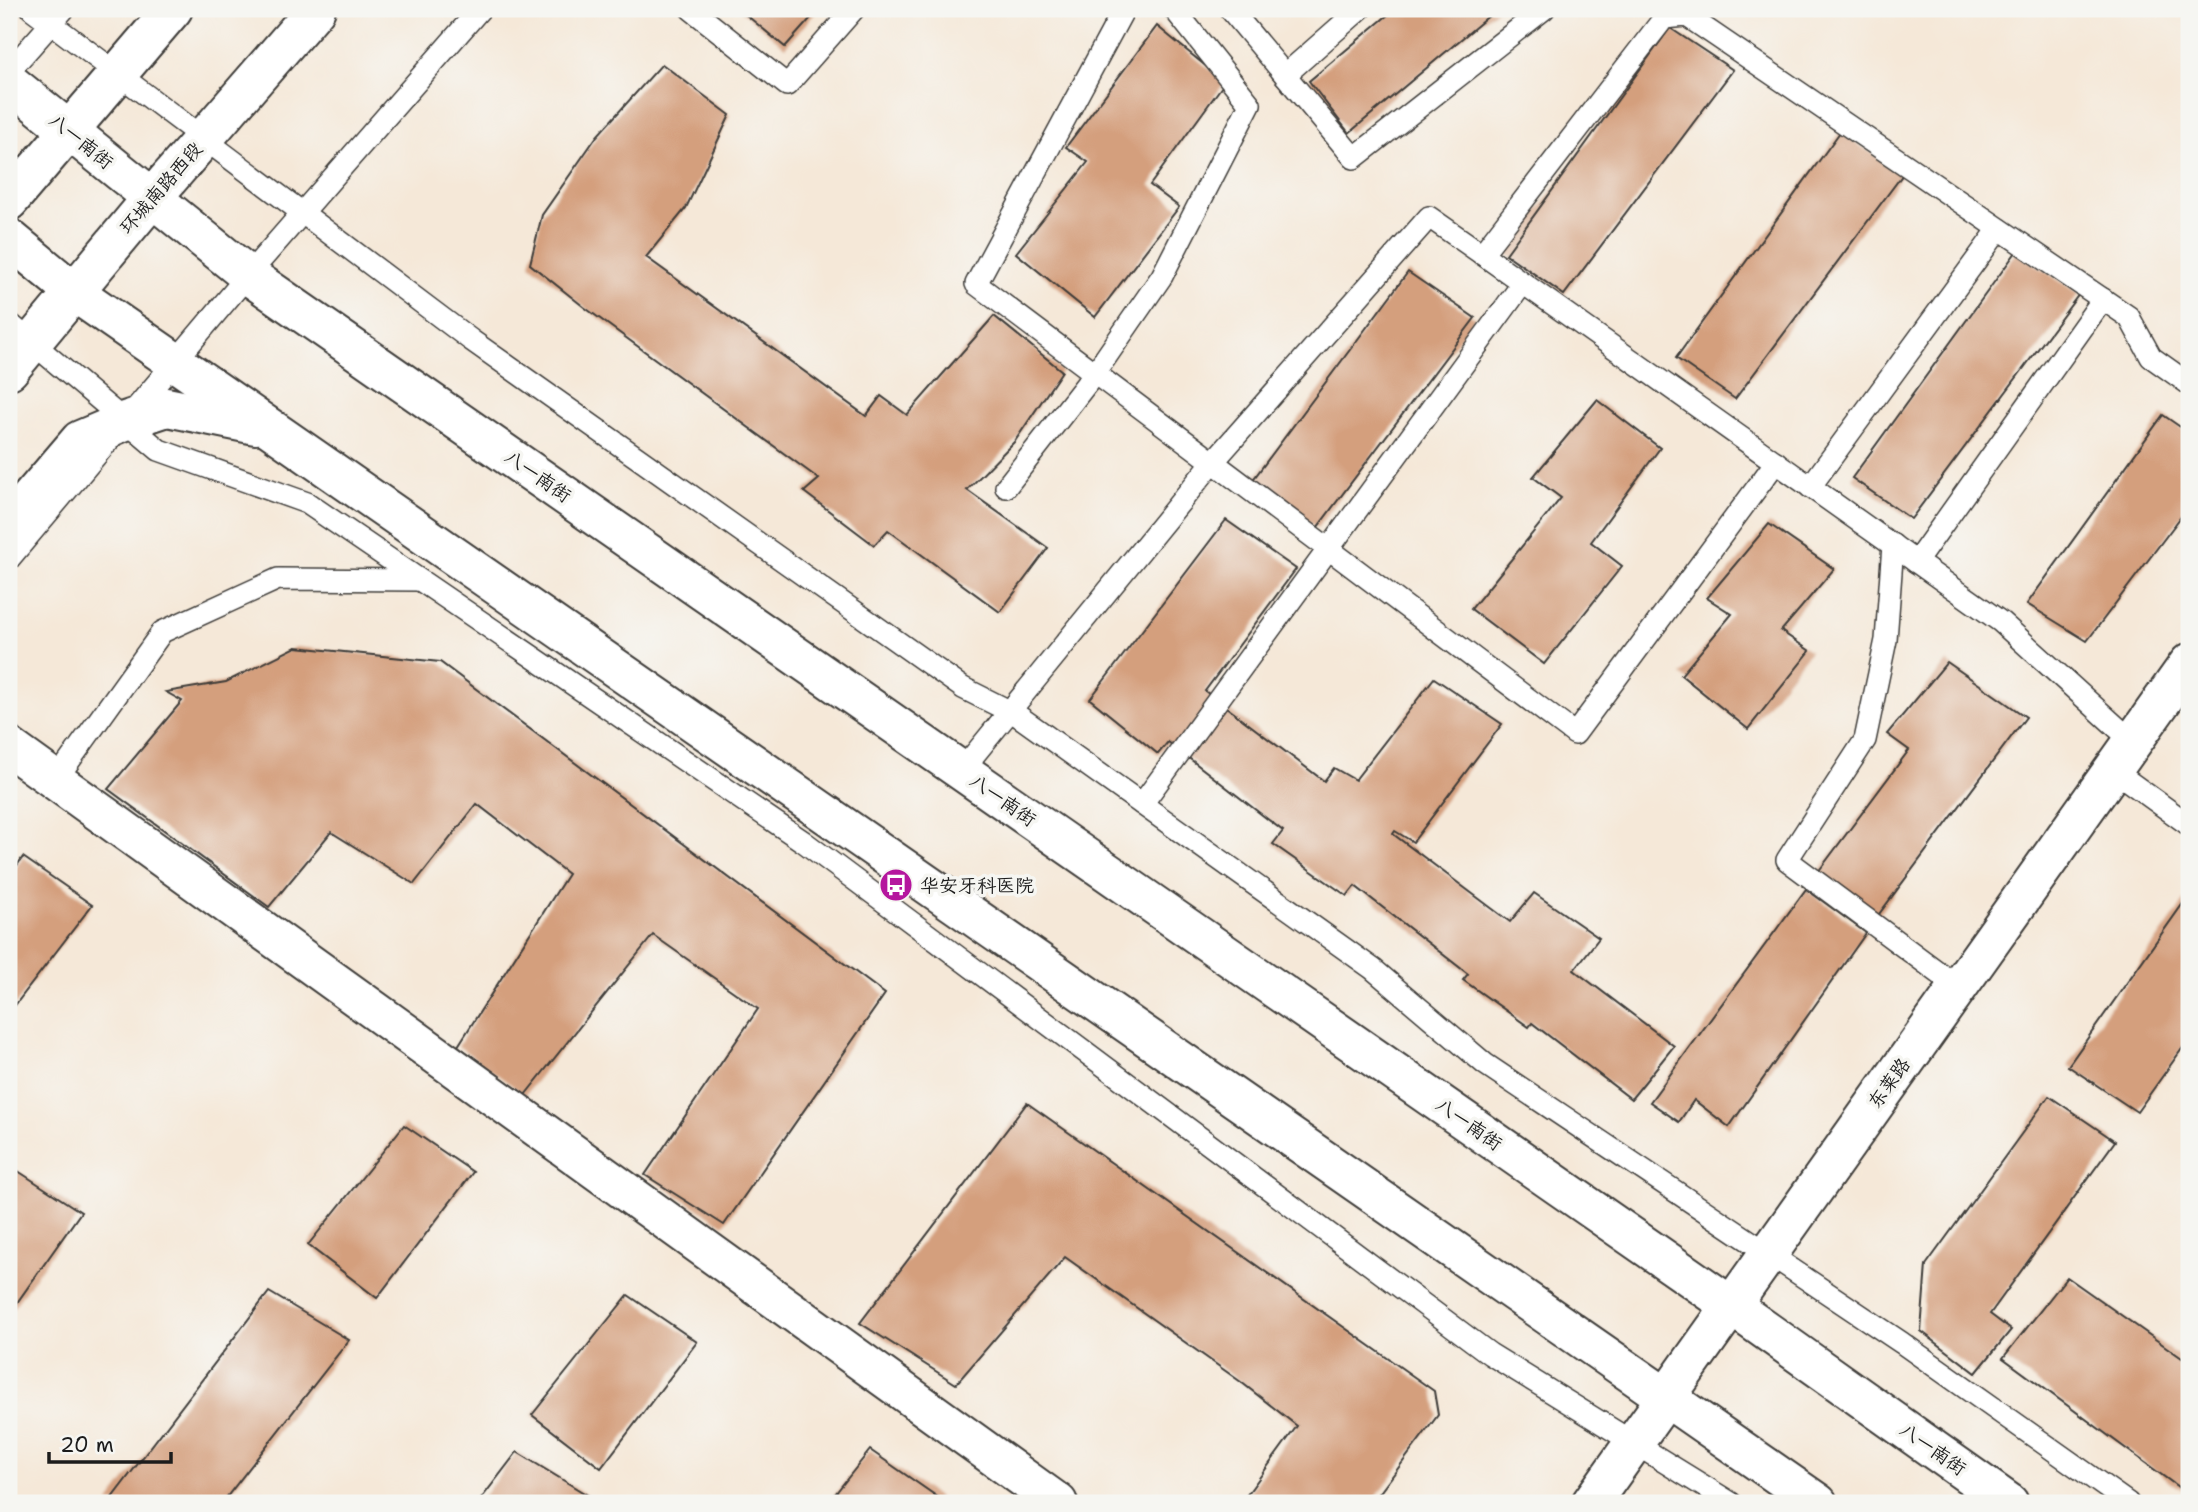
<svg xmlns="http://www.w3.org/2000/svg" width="2198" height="1512" viewBox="0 0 2198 1512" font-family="'Shantell Sans','LXGW WenKai TC',sans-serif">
<rect width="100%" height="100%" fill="#f6f6f2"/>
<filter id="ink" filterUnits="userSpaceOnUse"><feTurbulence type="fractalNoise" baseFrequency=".0143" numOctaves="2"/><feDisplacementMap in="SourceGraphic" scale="14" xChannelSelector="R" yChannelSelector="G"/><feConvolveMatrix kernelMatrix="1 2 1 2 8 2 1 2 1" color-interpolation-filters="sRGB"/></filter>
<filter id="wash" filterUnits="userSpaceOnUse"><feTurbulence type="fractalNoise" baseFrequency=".00686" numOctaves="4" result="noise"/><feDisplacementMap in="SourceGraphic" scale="28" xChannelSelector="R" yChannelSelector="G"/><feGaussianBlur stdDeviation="1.57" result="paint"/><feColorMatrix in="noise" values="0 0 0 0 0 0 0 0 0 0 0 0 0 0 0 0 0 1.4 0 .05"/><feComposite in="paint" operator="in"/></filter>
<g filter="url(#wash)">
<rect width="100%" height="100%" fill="#f5e8d8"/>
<g id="blocks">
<g fill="#d49f7d">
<polygon points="739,9 819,9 785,47"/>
<polygon points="1395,9 1497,9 1349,133 1309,81"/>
<polygon points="2173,9 2189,9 2189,13 2186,18"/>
<polygon points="1157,26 1225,82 1150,185 1179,207 1095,317 1016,253 1088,162 1066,147"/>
<polygon points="1670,28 1733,70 1564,295 1506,254"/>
<polygon points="662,64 730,115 686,208 646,257 866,416 881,396 907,415 994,316 1062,371 1015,441 967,490 1048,548 1000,612 888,530 874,545 804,492 819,479 584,307 530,264 542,215 597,136"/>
<polygon points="1840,132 1903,174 1735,399 1676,358"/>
<polygon points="2016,252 2079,294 1911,519 1852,478"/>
<polygon points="1408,272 1475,318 1317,528 1252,481"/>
<polygon points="1597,400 1660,448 1591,542 1622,566 1544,664 1471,609 1561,498 1533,477"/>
<polygon points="2163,415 2189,433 2189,506 2087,641 2027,604"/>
<polygon points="1226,520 1296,569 1205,691 1324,781 1334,768 1355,780 1434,678 1502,724 1413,842 1395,831 1393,834 1510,922 1534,893 1599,938 1574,970 1674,1046 1631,1099 1532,1023 1529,1027 1463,980 1468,974 1355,886 1347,896 1273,844 1283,831 1168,742 1158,754 1090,699"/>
<polygon points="1769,524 1834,569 1781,631 1810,651 1748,729 1681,675 1732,614 1707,598"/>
<polygon points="296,647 440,662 885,994 724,1225 645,1175 758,1009 653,935 525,1095 458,1046 568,874 477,804 414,884 331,832 269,907 108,789 182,701 166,692 226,682"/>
<polygon points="1947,662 2026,717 1876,918 1818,872 1909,750 1887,734"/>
<polygon points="23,857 92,905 9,1013 9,877"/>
<polygon points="1806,889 1866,933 1729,1127 1694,1100 1679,1122 1650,1102"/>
<polygon points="2189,895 2189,1039 2137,1112 2068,1066"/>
<polygon points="2049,1096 2115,1141 1990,1314 2011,1330 1976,1373 1921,1331 1926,1265"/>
<polygon points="1027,1103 1434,1391 1438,1415 1372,1503 1241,1503 1297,1426 1241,1382 1065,1257 956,1384 860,1323"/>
<polygon points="404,1125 473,1172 377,1298 308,1245"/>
<polygon points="18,1171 81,1212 9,1314 9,1183"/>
<polygon points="2067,1277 2189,1363 2189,1495 2003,1358"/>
<polygon points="269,1292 349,1340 222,1503 108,1503"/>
<polygon points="628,1295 697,1342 601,1468 532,1415"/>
<polygon points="870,1450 939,1498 935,1503 828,1503"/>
<polygon points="517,1452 597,1501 595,1503 478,1503"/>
</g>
</g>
</g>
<g filter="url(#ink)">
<use href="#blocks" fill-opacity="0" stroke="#3d3b38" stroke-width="2"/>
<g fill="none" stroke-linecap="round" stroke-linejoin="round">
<defs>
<g id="service">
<polyline points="32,9 471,340 963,688 1017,715 1373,969 1485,1064 1902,1343 2128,1503"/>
<polyline points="691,9 787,85 854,9"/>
<polyline points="1124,9 976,284 1575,734 1776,462"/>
<polyline points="1230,9 1354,158 1544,9"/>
<polyline points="9,71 64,9"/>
<polyline points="1285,75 1360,9"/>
<polyline points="9,323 159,450 307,503 804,842 1490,1354 1731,1503"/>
<polyline points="1006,487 1095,373 1162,276 1250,104 1174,9"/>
<polyline points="1810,487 1999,229"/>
<polyline points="1893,545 1886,640 1865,740 1787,860 1958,987"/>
<polyline points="9,559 248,275 480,9"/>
<polyline points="1916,562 2103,299"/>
<polyline points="2133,742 2001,622 1482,254 1664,18 1687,16 2129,317 2151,357 2189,384"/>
<polyline points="2113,770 2189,825"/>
<polyline points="961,771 1213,462 1429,217 1482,254"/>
<polyline points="55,781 162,632 278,579 419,580"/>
<polyline points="1142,804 1523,283"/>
</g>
<polyline id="minor" points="9,747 1058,1503"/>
<polyline id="tertiary" points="1591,1503 2189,663"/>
<g id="secondary">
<polyline points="9,82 248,275 1730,1305 2009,1503"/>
<polyline points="9,238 74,292 1818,1503"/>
<polyline points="9,523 80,440 125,421 167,407 255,425"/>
</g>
<g id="primary">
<polyline points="9,201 173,9"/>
<polyline points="9,370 152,198 316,9"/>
</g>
</defs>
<use href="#service" stroke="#3d3b38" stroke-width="24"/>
<use href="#minor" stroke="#3d3b38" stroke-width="42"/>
<use href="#tertiary" stroke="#3d3b38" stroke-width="42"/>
<use href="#secondary" stroke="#3d3b38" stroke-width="42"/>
<use href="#primary" stroke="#3d3b38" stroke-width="42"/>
<use href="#service" stroke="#fff" stroke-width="21"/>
<use href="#minor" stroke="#fff" stroke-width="38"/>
<use href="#tertiary" stroke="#fff" stroke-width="38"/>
<use href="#secondary" stroke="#fff" stroke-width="38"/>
<use href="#primary" stroke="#fff" stroke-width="38"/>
</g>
</g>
<defs>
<symbol id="bus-disc" viewBox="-11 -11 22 22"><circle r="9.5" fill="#b5179e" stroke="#f6f6f2"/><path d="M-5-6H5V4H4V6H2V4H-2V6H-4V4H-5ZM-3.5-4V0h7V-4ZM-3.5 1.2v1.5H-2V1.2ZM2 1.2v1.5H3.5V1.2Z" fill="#fff"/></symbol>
</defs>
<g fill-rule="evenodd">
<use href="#bus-disc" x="877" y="866" width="38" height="38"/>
</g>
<g text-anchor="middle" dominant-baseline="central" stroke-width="7" stroke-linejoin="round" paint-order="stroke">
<g font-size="19" fill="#1c1c1c" stroke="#f6f6f2">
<text transform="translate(81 141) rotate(39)">八一南街</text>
<text transform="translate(161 188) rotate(-49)">环城南路西段</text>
<text transform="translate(538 476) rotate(35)">八一南街</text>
<text transform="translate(1003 800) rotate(35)">八一南街</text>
<text transform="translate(1889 1083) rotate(-54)">东莱路</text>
<text transform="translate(1469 1124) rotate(35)">八一南街</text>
<text transform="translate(1933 1449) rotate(35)">八一南街</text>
</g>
<g font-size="19" fill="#1c1c1c" stroke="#f6f6f2" text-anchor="start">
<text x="920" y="885">华安牙科医院</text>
</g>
</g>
<rect width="2198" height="1512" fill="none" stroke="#f6f6f2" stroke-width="35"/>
<path d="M49 1452v10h122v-10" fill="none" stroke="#1c1c1c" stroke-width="3.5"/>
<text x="60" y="1452" font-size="21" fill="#1c1c1c" stroke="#f6f6f2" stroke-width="5" paint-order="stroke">20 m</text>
</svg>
